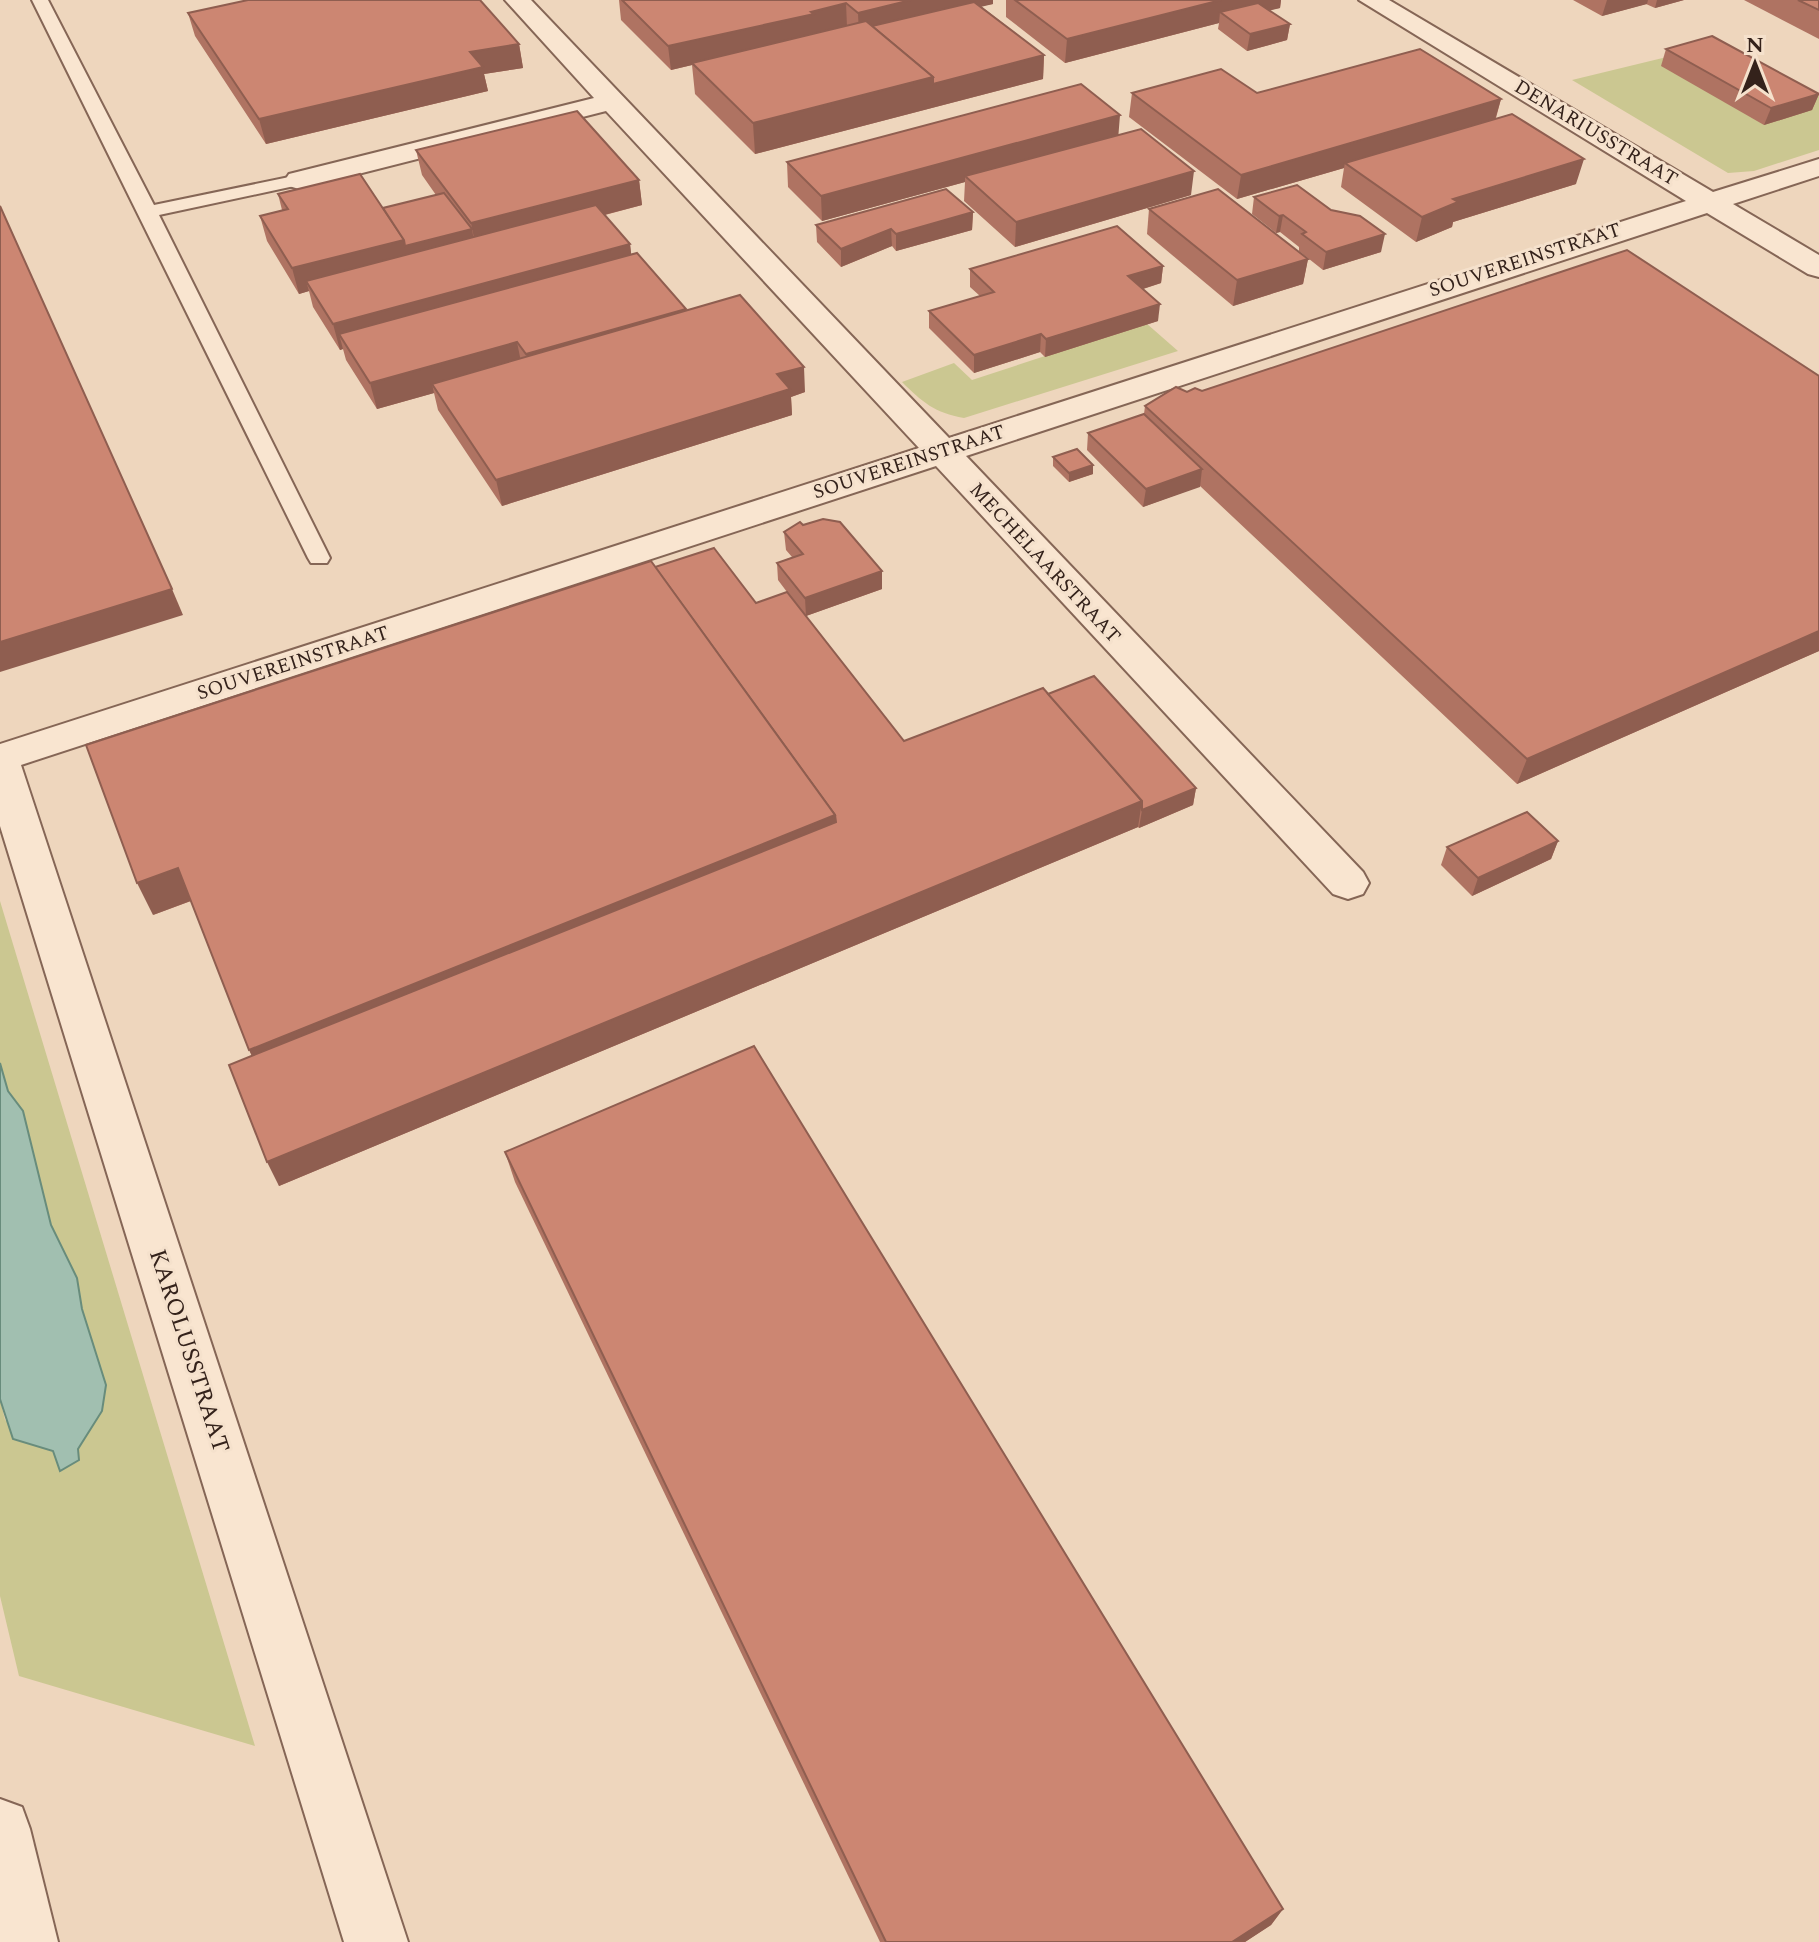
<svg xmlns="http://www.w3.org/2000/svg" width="1819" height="1942" viewBox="0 0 1819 1942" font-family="Spectral,serif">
<rect width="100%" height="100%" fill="#eed6bd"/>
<g fill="#cbc791">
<polygon points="1675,55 1812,97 1819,95 1819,150 1754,171 1728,173 1572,80"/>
<path d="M1146 323 1178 351 964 418C935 413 922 402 902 382L954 363 972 380Z"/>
<polygon points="0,901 255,1746 19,1676 0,1596 0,1399 5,1420 53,1451 60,1470 87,1432 82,1309 77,1278 51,1225 23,1111 8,1091 0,1063"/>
</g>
<polygon fill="#a1bfb0" stroke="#688c7c" stroke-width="2" points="0,1063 8,1091 23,1111 51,1225 77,1278 82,1309 106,1385 102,1411 78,1449 79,1460 60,1471 53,1451 13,1439 0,1399"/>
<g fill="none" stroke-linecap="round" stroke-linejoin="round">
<defs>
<polygon id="service" points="32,0 48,0 154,205 299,175 308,180 299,185 159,215 330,558 327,563 311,563 308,558"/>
<g id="minor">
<polygon points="505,0 531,0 949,438 1686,201 1359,0 1389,0 1713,192 1819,159 1819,176 1733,204 1819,255 1819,277 1808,274 1707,213 966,456 1363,872 1369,883 1363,894 1348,899 1333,894 936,466 21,765 408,1942 344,1942 0,826 0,744 919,448 606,111 299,189 289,186 285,180 289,174 594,98"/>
<polygon points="0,1799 22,1807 30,1829 58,1942 0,1942"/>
</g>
</defs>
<use href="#service" stroke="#856656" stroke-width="4"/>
<use href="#minor" stroke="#856656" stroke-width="4"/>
<use href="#service" fill="#f9e5d0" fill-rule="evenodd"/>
<use href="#minor" fill="#f9e5d0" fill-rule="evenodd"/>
</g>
<g fill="#af7362">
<polygon points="619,0 993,0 993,4 981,6 1044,55 1043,79 755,154 695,94 692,65 671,70 621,20"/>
<polygon points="1006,0 1281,0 1280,8 1269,10 1290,24 1287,40 1247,51 1218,29 1219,23 1065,63 1006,17"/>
<polygon points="1573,0 1684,0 1655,8 1646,4 1602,16"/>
<polygon points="1744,0 1819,0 1819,39"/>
<polygon points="188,13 519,44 523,68 484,74 488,91 266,144 195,36"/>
<polygon points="1666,49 1819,94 1812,110 1764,125 1661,66"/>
<polygon points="1132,93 1257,93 1501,99 1496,118 1576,184 1453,222 1452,227 1416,242 1341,187 1344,168 1237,199 1129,117"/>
<polygon points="1118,135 1191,195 1015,247 964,201 965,182 822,221 788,187 787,162"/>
<polygon points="416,150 639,180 642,205 605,215 630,244 631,254 686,309 686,311 805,392 791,397 792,415 502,506 438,410 434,393 377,409 346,360 343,349 340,350 313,307 309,291 299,294 267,241 260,216 282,210 278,194 383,208 436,195 422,175"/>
<polygon points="1254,197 1381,252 1323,270 1299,251 1299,247 1280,232 1276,233 1252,214"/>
<polygon points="1149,209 1308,259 1303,284 1233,306 1147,234"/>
<polygon points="973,212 972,230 896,251 892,246 841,267 817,242 816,225"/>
<polygon points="1163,266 1161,283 1143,289 1158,321 1045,357 1040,352 974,373 929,328 929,311 980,296 970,287 970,269"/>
<polygon points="1819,376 1819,651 1517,784 1200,486 1143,507 1087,450 1088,433 1144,414 1145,406 1187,392"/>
<polygon points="1053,457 1093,474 1069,482 1053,466"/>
<polygon points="784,532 882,589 806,616 904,741 1048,694 1196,788 1193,805 1139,828 1138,827 279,1186 252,1056 191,901 153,915 655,567 756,603 787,592 778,580 777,563 792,557 786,550"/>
<polygon points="1558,841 1551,859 1472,896 1441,865 1447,847"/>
<polygon points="505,1152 1283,1909 1271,1925 1245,1942 880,1942 515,1182"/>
</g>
<g fill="#8f5e50">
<polygon points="911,0 993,0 993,4 859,36 858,13"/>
<polygon points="1221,0 1281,0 1280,8 1230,20 1220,12 1219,23 1065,63 1067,39"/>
<polygon points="1607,0 1648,0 1647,4 1602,16"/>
<polygon points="1657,0 1684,0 1655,8"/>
<polygon points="846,3 847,27 692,63 692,65 671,70 668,46"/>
<polygon points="1290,24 1287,40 1247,51 1250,34"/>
<polygon points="519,44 523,68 484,74 488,91 266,144 259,119 470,52"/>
<polygon points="1044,55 1043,79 755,154 753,123 933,77"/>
<polygon points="1819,94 1812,110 1764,125 1771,108"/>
<polygon points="1501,99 1494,123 1345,163 1344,168 1237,199 1241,175"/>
<polygon points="1120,115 1118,140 965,176 965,182 822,221 821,196"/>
<polygon points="1584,159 1576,184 1453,222 1452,227 1416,242 1422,217 1453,199"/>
<polygon points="1194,171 1191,195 1015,247 1016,222"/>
<polygon points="639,180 642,205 476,248 471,223"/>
<polygon points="973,212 972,230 896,251 896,234"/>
<polygon points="1283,215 1280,232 1276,233 1279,216"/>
<polygon points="472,229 475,247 306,281 309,291 299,294 292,268 404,240"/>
<polygon points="891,229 892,246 841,267 841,249"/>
<polygon points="1385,234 1381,252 1323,270 1326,252"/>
<polygon points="630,244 633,269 339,334 343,349 340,350 333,324"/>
<polygon points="1308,259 1303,284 1233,306 1237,280"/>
<polygon points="1163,266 1161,283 1127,294 1128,276"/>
<polygon points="1160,304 1158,321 1045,357 1046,339"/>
<polygon points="686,309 688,335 531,380 526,354"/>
<polygon points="1041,334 1040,352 974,373 974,355"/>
<polygon points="517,342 522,367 432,384 434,393 377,409 370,383"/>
<polygon points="804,367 805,392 791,397 792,415 502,506 496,480 777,374"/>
<polygon points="1093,465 1093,474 1069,482 1069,473"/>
<polygon points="1202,469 1200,487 1143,507 1146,489"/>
<polygon points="882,571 882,589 806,616 805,598"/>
<polygon points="172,589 183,615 0,672 0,642"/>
<polygon points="1819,631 1819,651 1517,784 1527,759"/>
<polygon points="1196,788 1193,805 1139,828 1142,810"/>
<polygon points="1142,801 1138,827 279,1186 267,1162"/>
<polygon points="835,815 837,848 264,1081 249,1050"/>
<polygon points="1558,841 1551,859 1472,896 1478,878"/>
<polygon points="178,868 193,900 153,915 137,883"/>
<polygon points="1283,1909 1271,1925 1245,1942 1232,1942"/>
</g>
<g fill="#cc8672" stroke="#8f5e50" stroke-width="2">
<polygon points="248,0 480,0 519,44 470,52 483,67 259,119 188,13"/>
<polygon points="622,0 911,0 858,13 846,3 811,12 814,14 668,46"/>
<polygon points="1015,0 1221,0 1067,39"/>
<polygon points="1798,0 1819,0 1819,10"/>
<polygon points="974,2 1044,55 933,84 933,77 872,26"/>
<polygon points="1258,3 1290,24 1250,34 1220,12"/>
<polygon points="866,21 933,77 753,123 692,63"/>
<polygon points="1712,36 1819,94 1771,108 1666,49"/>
<polygon points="1420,49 1501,99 1241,175 1132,93 1221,69 1257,93"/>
<polygon points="1081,84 1120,115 821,196 787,162"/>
<polygon points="577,111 639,180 471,223 416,150"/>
<polygon points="1512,114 1584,159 1453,199 1458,202 1422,217 1345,163"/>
<polygon points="1141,129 1194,171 1016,222 965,176"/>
<polygon points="360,174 404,240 292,268 260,216 288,209 278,194"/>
<polygon points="1297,185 1331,210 1360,216 1385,234 1326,252 1302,234 1306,232 1283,215 1279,216 1254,197"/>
<polygon points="946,189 973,212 896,234 891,229 841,249 816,225"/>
<polygon points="1218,189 1308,259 1237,280 1149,209"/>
<polygon points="444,193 472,229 405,246 404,240 383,208"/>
<polygon points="596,205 630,244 333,324 306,281"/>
<polygon points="0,206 172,589 0,642"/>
<polygon points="1117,226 1163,266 1128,276 1160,304 1046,339 1041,334 974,355 929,311 994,292 970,269"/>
<polygon points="1627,250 1819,376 1819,631 1527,759 1145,406 1176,387 1187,392 1195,388 1202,391"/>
<polygon points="637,253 686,309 526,354 517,342 370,383 339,334"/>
<polygon points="740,295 804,367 777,374 790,389 496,480 432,384"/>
<polygon points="1144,414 1202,469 1146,489 1088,433"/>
<polygon points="1077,449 1093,465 1069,473 1053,457"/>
<polygon points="823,519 840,522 882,571 805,598 777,563 803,554 784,532 800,522 803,525"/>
<polygon points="714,548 756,603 787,592 904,741 1043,688 1142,801 267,1162 229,1065 836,822 835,815 655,567"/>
<polygon points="651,561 835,815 249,1050 178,868 137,883 86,745"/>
<polygon points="1094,676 1196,788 1142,810 1142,801 1048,694"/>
<polygon points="1527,812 1558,841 1478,878 1447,847"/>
<polygon points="754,1046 1283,1909 1232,1942 886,1942 505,1152"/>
</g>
<g text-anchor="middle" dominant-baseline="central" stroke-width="6" stroke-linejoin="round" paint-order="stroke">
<g font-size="20" fill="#34221b" stroke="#f5e1cc">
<text transform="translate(1596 133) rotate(31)">DENARIUSSTRAAT</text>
<text transform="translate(1525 260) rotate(-18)">SOUVEREINSTRAAT</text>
<text transform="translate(909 462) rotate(-18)">SOUVEREINSTRAAT</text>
<text transform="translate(1045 563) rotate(47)">MECHELAARSTRAAT</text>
<text transform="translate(293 663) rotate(-18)">SOUVEREINSTRAAT</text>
</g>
<g font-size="24" fill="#34221b" stroke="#f5e1cc">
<text transform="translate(189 1351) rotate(72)">KAROLUSSTRAAT</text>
</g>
</g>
<g transform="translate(1755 64)" stroke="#f5e1cc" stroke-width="6" paint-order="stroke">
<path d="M0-6L14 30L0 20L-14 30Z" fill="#34221b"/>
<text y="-12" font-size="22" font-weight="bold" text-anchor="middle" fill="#34221b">N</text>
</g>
</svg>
